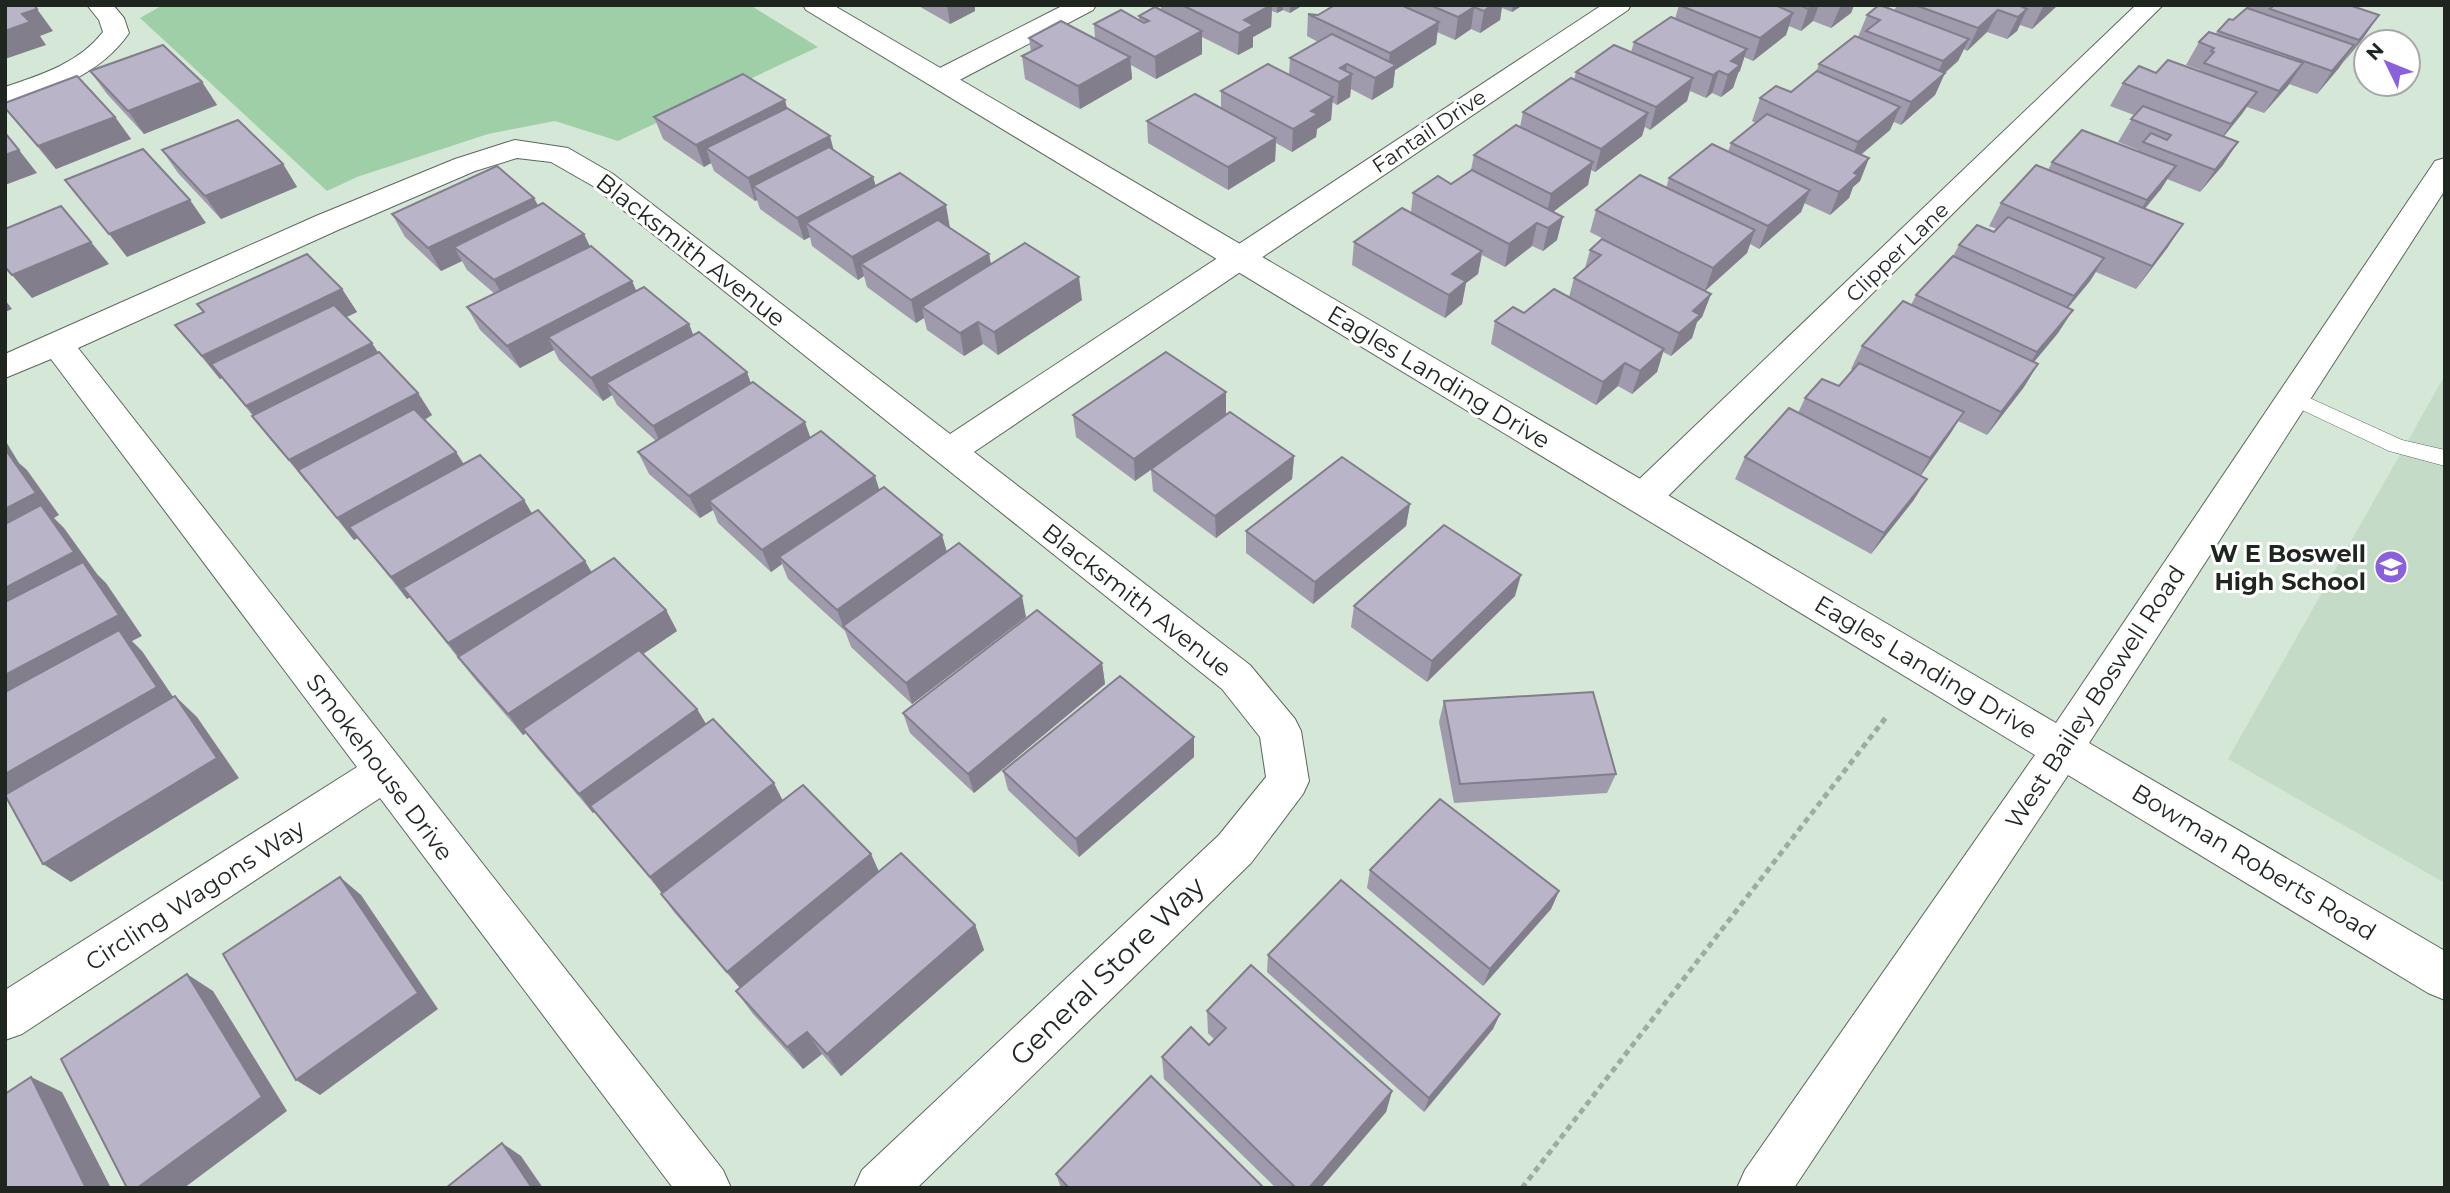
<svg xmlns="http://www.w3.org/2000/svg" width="2450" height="1193" viewBox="0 0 2450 1193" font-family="Montserrat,sans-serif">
<rect width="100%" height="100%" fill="#d5e7d7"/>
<polygon fill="#c4dbc7" points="2445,375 2445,883 2228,759"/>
<polygon fill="#9fcfa7" points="163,5 750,5 818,47 618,141 555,121 488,134 357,177 327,191 140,18"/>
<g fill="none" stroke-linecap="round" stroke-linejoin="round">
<defs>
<polygon id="lane" points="2292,390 2402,440 2445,450 2445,466 2389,451 2285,402 2282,397 2285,392"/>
<g id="street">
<path d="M87 5H113L124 18 129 33C101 74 52 92 5 104V87C41 75 79 63 103 32L99 20Z"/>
<polygon points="1064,5 1096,5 1093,10 950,85 940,87 930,85 927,79 930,73"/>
<polygon points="1602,5 1631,5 1628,10 974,452 1250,665 1295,719 1301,731 1309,781 1303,794 1251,863 917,1188 854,1188 862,1170 1219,835 1266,777 1260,737 1222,689 593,186 551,162 517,158 475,171 338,230 78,348 723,1170 731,1188 673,1188 380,798 22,1034 5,1040 5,990 357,767 51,359 5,378 5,354 316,216 455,159 505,143 515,140 568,148 613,174 950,434"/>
<polygon points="2136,5 2163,5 1656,508 1643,511 1630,508 1625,498 1630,488"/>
</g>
<polygon id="secondary" points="803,5 833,5 2056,723 2431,167 2435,161 2445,158 2445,190 2089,743 2445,951 2445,1000 2428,993 2068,775 1794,1188 1737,1188 1745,1170 2035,755 806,10"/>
</defs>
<use href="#lane" stroke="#59685b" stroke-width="1"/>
<use href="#street" stroke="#59685b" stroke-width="2"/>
<use href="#secondary" stroke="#59685b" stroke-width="2"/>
<polyline stroke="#9dac9f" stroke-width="5" stroke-dasharray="6 4.5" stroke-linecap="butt" points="1522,1188 1887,716"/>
<use href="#lane" fill="#fff" fill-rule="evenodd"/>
<use href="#street" fill="#fff" fill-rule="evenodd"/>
<use href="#secondary" fill="#fff" fill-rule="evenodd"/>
</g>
<g fill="#9f9bac">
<polygon points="917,5 977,5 975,7 975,11 950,24"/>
<polygon points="1161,5 1303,5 1290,13 1283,10 1277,13 1272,11 1271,27 1253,37 1253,47 1238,55 1202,37 1202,54 1156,79 1131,65 1132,79 1080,109 1025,79 1022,56 1031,52 1029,38 1095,39 1094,24 1139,20 1139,16 1161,10"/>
<polygon points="1335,5 1523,5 1512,12 1502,8 1500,20 1480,33 1471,29 1455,40 1437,32 1436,44 1395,70 1393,87 1372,100 1351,89 1350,97 1337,105 1332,102 1331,120 1317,129 1316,137 1292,152 1276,143 1275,161 1228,190 1148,143 1147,121 1221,108 1221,91 1289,75 1290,58 1318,42 1307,36 1308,14 1318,15"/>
<polygon points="1679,5 1854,5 1851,13 1831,28 1813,21 1801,31 1789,26 1786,35 1753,61 1744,57 1733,88 1721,97 1712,93 1706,98 1690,91 1687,101 1650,130 1645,127 1642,136 1595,172 1591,170 1588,185 1553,212 1557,240 1543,251 1532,246 1505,267 1482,255 1478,274 1466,283 1462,304 1445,318 1352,265 1354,242 1411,212 1413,193 1451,184 1471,170 1474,155 1520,127 1523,112 1574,80 1576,72 1631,52 1634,42 1675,19"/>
<polygon points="1891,5 2058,5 2032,29 2020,25 2017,31 2007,39 1987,32 1967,51 1964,49 1958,61 1945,73 1935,95 1901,125 1894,122 1890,130 1861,155 1869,158 1860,181 1853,187 1849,198 1830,215 1804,203 1801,212 1759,249 1750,244 1747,253 1705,291 1590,232 1596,210 1666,188 1669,178 1728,152 1731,143 1756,123 1752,121 1760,98 1791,92 1816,72 1819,64 1858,37 1867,15 1894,11 1896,7"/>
<polygon points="2248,5 2360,5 2358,8 2379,15 2364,37 2317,94 2289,84 2264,113 2247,107 2224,136 2223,165 2200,192 2167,179 2161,189 2145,209 2168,247 2136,289 2096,272 2090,281 2068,308 2073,310 2058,333 2034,362 2038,364 2024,387 1987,435 1958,421 1950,434 1920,476 1927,479 1913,501 1871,554 1735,479 1745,457 1798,413 1805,398 1839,386 1853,370 1851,369 1862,346 1911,305 1916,295 1953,256 1959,245 1994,232 1997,229 1989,226 2001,203 2048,170 2052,162 2137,151 2138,150 2118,142 2134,115 2110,106 2123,83 2156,73 2199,71 2200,70 2186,65 2199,42 2215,34 2218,31 2246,9"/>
<polygon points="90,71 202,82 217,105 144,134 107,94"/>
<polygon points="5,108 115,117 131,139 56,169"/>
<polygon points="787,108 833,150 873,177 876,186 950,228 989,254 991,264 1082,300 998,355 983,344 964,356 927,330 924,318 916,323 867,287 864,276 858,280 812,246 810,237 804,240 760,209 757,200 755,201 714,171 711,163 704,167 663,139 654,117"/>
<polygon points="162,150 283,164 297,187 221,219 178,173"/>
<polygon points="534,198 538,205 632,281 636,291 689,324 693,335 751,383 810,438 879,490 942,535 947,552 1026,617 912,704 851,647 845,631 788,579 782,564 771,572 718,523 713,510 700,518 649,474 638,452 656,441 617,405 612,395 603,401 559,360 554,350 520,368 480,330 467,307 495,294 467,270 462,261 441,271 405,237 392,214"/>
<polygon points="1590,250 1711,294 1702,317 1697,322 1692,338 1671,356 1663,352 1657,372 1632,394 1618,386 1596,405 1491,344 1495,321 1524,313 1569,297 1574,278 1585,268"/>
<polygon points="342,289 357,312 346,317 378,353 418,393 432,415 425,420 456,452 464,464 524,500 532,514 592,572 666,610 677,631 643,654 697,709 706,724 783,800 871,854 879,872 975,925 984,950 841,1076 822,1054 803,1069 753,1014 736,991 740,988 674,912 661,894 662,893 594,812 593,813 538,749 526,733 523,735 474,678 410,597 407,599 358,538 354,540 307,482 270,439 252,416 253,416 222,378 220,379 175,325 203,312 197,304"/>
<polygon points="1226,392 1226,414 1294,456 1292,479 1216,538 1153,491 1151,470 1135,481 1076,437 1073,415"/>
<polygon points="1410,504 1406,526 1313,604 1246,553 1246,531"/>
<polygon points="1515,596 1427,682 1351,627 1354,606"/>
<polygon points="1102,663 1105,684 974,793 910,733 903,713"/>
<polygon points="1444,701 1616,774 1607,793 1454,803 1439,722"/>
<polygon points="1194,737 1194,757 1079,857 1008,790 1003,771"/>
<polygon points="1370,870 1559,891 1551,909 1483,986 1367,888"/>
<polygon points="1268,955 1500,1014 1493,1029 1424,1112 1267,972"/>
<polygon points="1207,1011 1392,1091 1386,1112 1321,1188 1276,1188 1164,1079 1162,1057 1209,1045 1215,1040 1208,1033"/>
<polygon points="1056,1174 1264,1188 1061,1188"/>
</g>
<g fill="#827e8c">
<polygon points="947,5 977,5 975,7 975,11 950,24"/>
<polygon points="1272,5 1271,27 1253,37 1253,47 1238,55 1239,33 1244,20"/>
<polygon points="1277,5 1283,5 1283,10 1277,13"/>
<polygon points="1290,5 1303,5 1290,13"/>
<polygon points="1492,5 1502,5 1500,20 1480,33 1484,11"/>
<polygon points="1513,5 1523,5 1512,12"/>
<polygon points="1813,5 1819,5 1813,21 1801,31 1808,9"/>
<polygon points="1841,5 1854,5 1851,13 1831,28"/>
<polygon points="2045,5 2058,5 2032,29 2043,7"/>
<polygon points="1474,7 1471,29 1455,40 1458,17"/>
<polygon points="37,9 53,31 40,36 46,45 5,59 5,31 22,14"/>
<polygon points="2027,9 2017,31 2007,39 2018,17"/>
<polygon points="1998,10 1987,32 1967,51 1978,28"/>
<polygon points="1793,13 1786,35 1753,61 1760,38"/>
<polygon points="2379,15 2364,37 2344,62 2359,40"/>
<polygon points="1439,22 1436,44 1395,70 1393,87 1372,100 1375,78 1388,70 1390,53"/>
<polygon points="1202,31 1202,54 1156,79 1155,57"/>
<polygon points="1969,39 1958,61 1933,83 1943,61"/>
<polygon points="2354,45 2339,68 2317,94 2332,71"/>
<polygon points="1747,49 1740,71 1738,73 1733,88 1721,97 1728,75 1731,61"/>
<polygon points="1130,57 1132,79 1080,109 1078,86"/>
<polygon points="2303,63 2288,86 2264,113 2279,91"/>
<polygon points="1347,64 1345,78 1352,74 1350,97 1337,105 1340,68"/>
<polygon points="1719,71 1712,93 1706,98 1713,75"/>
<polygon points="1945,73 1935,95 1901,125 1911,102"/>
<polygon points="1693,78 1687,101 1650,130 1656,107"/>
<polygon points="202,82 217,105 144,134 128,111"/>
<polygon points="2257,92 2242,114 2216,146 2231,124"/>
<polygon points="1333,97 1331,120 1317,129 1316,137 1292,152 1293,129 1311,111"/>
<polygon points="785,100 791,122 706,148 711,163 704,167 696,145"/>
<polygon points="1900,107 1890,130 1849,164 1858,142"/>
<polygon points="1648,113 1642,136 1595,172 1601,149"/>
<polygon points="115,117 131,139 56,169 38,146"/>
<polygon points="5,132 37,173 5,185"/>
<polygon points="830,136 836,159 753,186 757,200 755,201 748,178"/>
<polygon points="1276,138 1275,161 1228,190 1228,167"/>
<polygon points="2238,142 2223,165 2200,192 2215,170"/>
<polygon points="1869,158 1860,181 1853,187 1849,198 1830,215 1839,192 1854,173"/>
<polygon points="1593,162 1588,185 1546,217 1551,194"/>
<polygon points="283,164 297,187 221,219 205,196"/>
<polygon points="2176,166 2161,189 2132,223 2147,200"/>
<polygon points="873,177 879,199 806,223 810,237 804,240 797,218"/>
<polygon points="1810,190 1801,212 1759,249 1768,226"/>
<polygon points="534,198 545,221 454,247 462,261 441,271 428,248"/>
<polygon points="190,200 206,223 127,257 109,234"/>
<polygon points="946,205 950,228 861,264 864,276 858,280 852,257"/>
<polygon points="1563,217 1557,240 1543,251 1548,228"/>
<polygon points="1537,223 1532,246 1505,267 1509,244"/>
<polygon points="2183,224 2168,247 2136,289 2152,266"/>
<polygon points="1755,230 1747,253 1705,291 1713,268"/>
<polygon points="584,234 595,257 507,303 494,280"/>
<polygon points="91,242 109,264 32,298 12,275"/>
<polygon points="1482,251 1478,274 1466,283 1462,304 1445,318 1452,274"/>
<polygon points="989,254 993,277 922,307 924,318 916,323 911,300"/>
<polygon points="2104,258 2090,281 2059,318 2074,296"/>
<polygon points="1079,277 1082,300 998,355 994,332"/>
<polygon points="632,281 642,304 548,337 554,350 520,368 507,346"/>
<polygon points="342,289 357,312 222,377 211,364 222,378 220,379 202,356"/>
<polygon points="1711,294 1702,317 1697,322 1692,338 1671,356 1679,333 1693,311"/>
<polygon points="5,300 12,309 5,312"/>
<polygon points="2073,310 2058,333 2023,375 2037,352"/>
<polygon points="978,322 983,344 964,356 960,333"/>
<polygon points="689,324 698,347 606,383 612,395 603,401 591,378"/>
<polygon points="372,343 387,366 264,428 246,406"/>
<polygon points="1664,349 1657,372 1632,394 1640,371"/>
<polygon points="1625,363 1618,386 1596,405 1603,382"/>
<polygon points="2038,364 2024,387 1987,435 2001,412"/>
<polygon points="747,372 755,395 663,449 653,426"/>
<polygon points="1226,392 1226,414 1135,481 1134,459"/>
<polygon points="418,393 432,415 306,482 289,460"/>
<polygon points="1964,412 1950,434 1917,481 1930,458"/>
<polygon points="805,422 813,445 709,501 713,510 700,518 689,496"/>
<polygon points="5,440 19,463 27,470 59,515 54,518 64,528 97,574 106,583 142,636 132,641 142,651 180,707 14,804 5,798"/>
<polygon points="456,452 470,475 354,540 337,518"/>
<polygon points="1294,456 1292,479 1216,538 1215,516"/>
<polygon points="875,476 882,498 779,557 782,564 771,572 762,550"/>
<polygon points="1927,479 1913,501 1871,554 1884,533"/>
<polygon points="524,500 537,522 407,599 391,577"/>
<polygon points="1410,504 1406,526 1313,604 1315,582"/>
<polygon points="942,535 948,557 843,626 845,631 837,610"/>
<polygon points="585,561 598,583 464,664 448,643"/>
<polygon points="1521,575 1515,596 1427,682 1432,661"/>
<polygon points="1022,596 1026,617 912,704 906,683"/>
<polygon points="666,610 677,631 523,735 508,714"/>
<polygon points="1102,663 1105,684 974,793 968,774"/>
<polygon points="175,696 197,717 239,778 71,882 43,864"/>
<polygon points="697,709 709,729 593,813 579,794"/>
<polygon points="1194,737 1194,757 1079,857 1076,839"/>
<polygon points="774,783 784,803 663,895 650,877"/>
<polygon points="871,854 879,872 740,988 727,972"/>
<polygon points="340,877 361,895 438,1009 320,1095 296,1080"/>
<polygon points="1559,891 1551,909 1483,986 1490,969"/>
<polygon points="975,925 984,950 841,1076 827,1054"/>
<polygon points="187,974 213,991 287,1111 184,1188 137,1188"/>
<polygon points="1500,1014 1493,1029 1424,1112 1429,1098"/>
<polygon points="807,1032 822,1054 803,1069 787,1047"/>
<polygon points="31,1077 62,1092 111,1188 86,1188"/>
<polygon points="1392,1091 1386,1112 1321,1188 1309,1188"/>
<polygon points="502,1143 521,1156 543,1188 532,1188"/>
</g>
<g fill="#b9b4c8" stroke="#827e8c" stroke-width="2">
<polygon points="5,5 34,5 37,9 22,14 30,22 5,31"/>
<polygon points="1182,5 1271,5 1244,20 1253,25 1239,33"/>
<polygon points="1335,5 1401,5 1439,22 1390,53 1308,14 1318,15"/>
<polygon points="1430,5 1492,5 1484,11 1474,7 1458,17"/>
<polygon points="1679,5 1775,5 1793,13 1760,38"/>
<polygon points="1800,5 1813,5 1808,9"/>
<polygon points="1879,5 1880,5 1969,39 1943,61 1866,31 1880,20 1867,15"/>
<polygon points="1915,5 2018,5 2027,9 2018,17 1998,10 1978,28"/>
<polygon points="2269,5 2349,5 2379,15 2359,40 2270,9 2273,6"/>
<polygon points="1155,7 1202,31 1155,57 1094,24 1121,10 1144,23 1149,21 1139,16"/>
<polygon points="2247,8 2354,45 2332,71 2218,31 2229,19 2233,20"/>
<polygon points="1671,17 1747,49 1731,61 1740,65 1728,75 1719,71 1713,75 1634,42"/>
<polygon points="1061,21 1130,57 1078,86 1022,56 1042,46 1029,38"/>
<polygon points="2209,32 2303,63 2279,91 2204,63 2214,52 2211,51 2214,48 2199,42"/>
<polygon points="1332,34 1396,65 1375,78 1347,64 1340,68 1352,74 1339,82 1290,58"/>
<polygon points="1855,36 1945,73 1911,102 1819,64"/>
<polygon points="163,45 202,82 128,111 90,71"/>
<polygon points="1614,45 1693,78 1656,107 1576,72"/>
<polygon points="2168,60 2257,92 2231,124 2123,83 2139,66 2156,73"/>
<polygon points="1268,64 1333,97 1311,111 1318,114 1293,129 1221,91"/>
<polygon points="1817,71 1900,107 1858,142 1760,98 1776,86 1791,92"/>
<polygon points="743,74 785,100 696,145 654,117"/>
<polygon points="77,76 115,117 38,146 5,108 5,103"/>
<polygon points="1571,78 1648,113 1601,149 1523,112"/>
<polygon points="1195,94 1276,138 1228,167 1147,121"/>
<polygon points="2143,106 2238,142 2215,170 2143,142 2151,133 2167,140 2171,135 2131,119"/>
<polygon points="787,108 830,136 748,178 706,148"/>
<polygon points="1767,114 1869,158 1854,173 1858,175 1839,192 1731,143"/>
<polygon points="238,120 283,164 205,196 162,150"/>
<polygon points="1516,125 1593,162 1551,194 1474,155"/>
<polygon points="2082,130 2176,166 2147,200 2052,162"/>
<polygon points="5,133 19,150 5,155"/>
<polygon points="1712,144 1810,190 1768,226 1669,178"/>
<polygon points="829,147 873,177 797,218 753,186"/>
<polygon points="143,149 190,200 109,234 65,180"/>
<polygon points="2036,165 2183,224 2152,266 2001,203"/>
<polygon points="497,166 534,198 428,248 392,214"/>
<polygon points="1472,170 1563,217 1548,228 1537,223 1509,244 1413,193 1438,176 1451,184"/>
<polygon points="900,173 946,205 852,257 806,223"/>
<polygon points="1640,175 1755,230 1713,268 1596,210"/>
<polygon points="543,203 584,234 494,280 454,247"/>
<polygon points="61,206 91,242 12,275 5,267 5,229"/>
<polygon points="1402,208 1482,251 1452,274 1466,281 1449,295 1354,242"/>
<polygon points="2008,217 2104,258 2074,296 1959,245 1977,225 1994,232"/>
<polygon points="938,220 989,254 911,300 861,264"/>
<polygon points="1602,239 1711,294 1693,311 1700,315 1679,333 1574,278 1601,255 1590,250"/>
<polygon points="1025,243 1079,277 994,332 978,322 960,333 922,307"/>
<polygon points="591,246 632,281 507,346 467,307"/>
<polygon points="307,254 342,289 202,356 175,325 204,312 197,304"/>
<polygon points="1953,256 2073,310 2037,352 1916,295"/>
<polygon points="644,287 689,324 591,378 548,337"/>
<polygon points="1554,289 1664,349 1640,371 1625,363 1603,382 1495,321 1513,307 1524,313"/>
<polygon points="1903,301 2038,364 2001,412 1862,346"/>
<polygon points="334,305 372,343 246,406 211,364"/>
<polygon points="699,332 747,372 653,426 606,383"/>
<polygon points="379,352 418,393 289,460 252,416"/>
<polygon points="1166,352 1226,392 1134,459 1073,415"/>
<polygon points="1859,363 1964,412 1930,458 1805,398 1822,379 1839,386"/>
<polygon points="753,382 805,422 689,496 638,452"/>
<polygon points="1789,408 1927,479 1884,533 1745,457"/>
<polygon points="414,409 456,452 337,518 298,470"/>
<polygon points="1230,412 1294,456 1215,516 1151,469"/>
<polygon points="821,431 875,476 762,550 709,501"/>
<polygon points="5,449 36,493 5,509"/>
<polygon points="480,455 524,500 391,577 349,527"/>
<polygon points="1342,457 1410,504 1315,582 1246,531"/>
<polygon points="884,487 942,535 837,610 779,557"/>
<polygon points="41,505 74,552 5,588 5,524"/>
<polygon points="538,510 585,561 448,643 403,588"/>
<polygon points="1444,525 1521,575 1432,661 1354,606"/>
<polygon points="959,543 1022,596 906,683 843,626"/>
<polygon points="614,558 666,610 508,714 458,657"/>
<polygon points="83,562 119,615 5,675 5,602"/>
<polygon points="1037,610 1102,663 968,774 903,713"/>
<polygon points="119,630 157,687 5,774 5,692"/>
<polygon points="639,650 697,709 579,794 523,729"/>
<polygon points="1120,676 1194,737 1076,839 1003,771"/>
<polygon points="1593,692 1616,774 1460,784 1444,701"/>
<polygon points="175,696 217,758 43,864 5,795"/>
<polygon points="713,719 774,783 650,877 590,806"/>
<polygon points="803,785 871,854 727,972 661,894"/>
<polygon points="1440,799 1559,891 1490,969 1370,870"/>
<polygon points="901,853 975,925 827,1054 807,1032 787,1047 736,991"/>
<polygon points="340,877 418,993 296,1080 223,954"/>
<polygon points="1341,880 1500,1014 1429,1098 1268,955"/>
<polygon points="1251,965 1392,1091 1309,1188 1296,1188 1162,1057 1191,1027 1209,1045 1226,1028 1207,1011"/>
<polygon points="187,974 262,1097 137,1188 127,1188 61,1059"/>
<polygon points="1151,1076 1264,1188 1069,1188 1056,1174"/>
<polygon points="31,1077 86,1188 5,1188 5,1094"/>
<polygon points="502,1143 532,1188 446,1188"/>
</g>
<defs>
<symbol id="school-disc" viewBox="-11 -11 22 22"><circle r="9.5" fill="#8a61dc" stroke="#fff"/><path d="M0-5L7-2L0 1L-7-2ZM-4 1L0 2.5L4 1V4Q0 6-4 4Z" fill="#fff"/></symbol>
</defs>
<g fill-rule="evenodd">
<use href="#school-disc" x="2372" y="548" width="38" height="38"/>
</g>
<g text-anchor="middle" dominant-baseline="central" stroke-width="6" stroke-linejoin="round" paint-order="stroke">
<g font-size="21" fill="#1f2620" stroke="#fff">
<text transform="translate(1429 131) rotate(-34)">Fantail Drive</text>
<text transform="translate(1897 252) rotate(-44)">Clipper Lane</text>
</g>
<g font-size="24" fill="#1f2620" stroke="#fff">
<text transform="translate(691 250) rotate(38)">Blacksmith Avenue</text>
<text transform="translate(1439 377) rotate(31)">Eagles Landing Drive</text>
<text transform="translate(1137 600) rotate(38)">Blacksmith Avenue</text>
<text transform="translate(1926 667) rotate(31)">Eagles Landing Drive</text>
<text transform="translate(2095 697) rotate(-57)">West Bailey Boswell Road</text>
<text transform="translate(380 767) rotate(53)">Smokehouse Drive</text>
<text transform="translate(2254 862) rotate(31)">Bowman Roberts Road</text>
<text transform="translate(195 895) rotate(-33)">Circling Wagons Way</text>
</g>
<g font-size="24" font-weight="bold" fill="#1f2620" stroke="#fff" text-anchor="end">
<text x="2366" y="553">W E Boswell<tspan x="2366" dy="28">High School</tspan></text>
</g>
<g font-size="28" fill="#1f2620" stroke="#fff">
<text transform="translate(1107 971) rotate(-44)">General Store Way</text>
</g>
</g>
<rect width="2450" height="1193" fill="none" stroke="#1f2620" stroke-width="14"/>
<g transform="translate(2387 63) rotate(313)"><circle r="33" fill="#ffffff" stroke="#a5a8a6" stroke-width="2"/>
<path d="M0-5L12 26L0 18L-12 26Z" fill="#8a61dc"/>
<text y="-10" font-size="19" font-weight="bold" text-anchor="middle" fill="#1f2620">N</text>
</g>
</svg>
